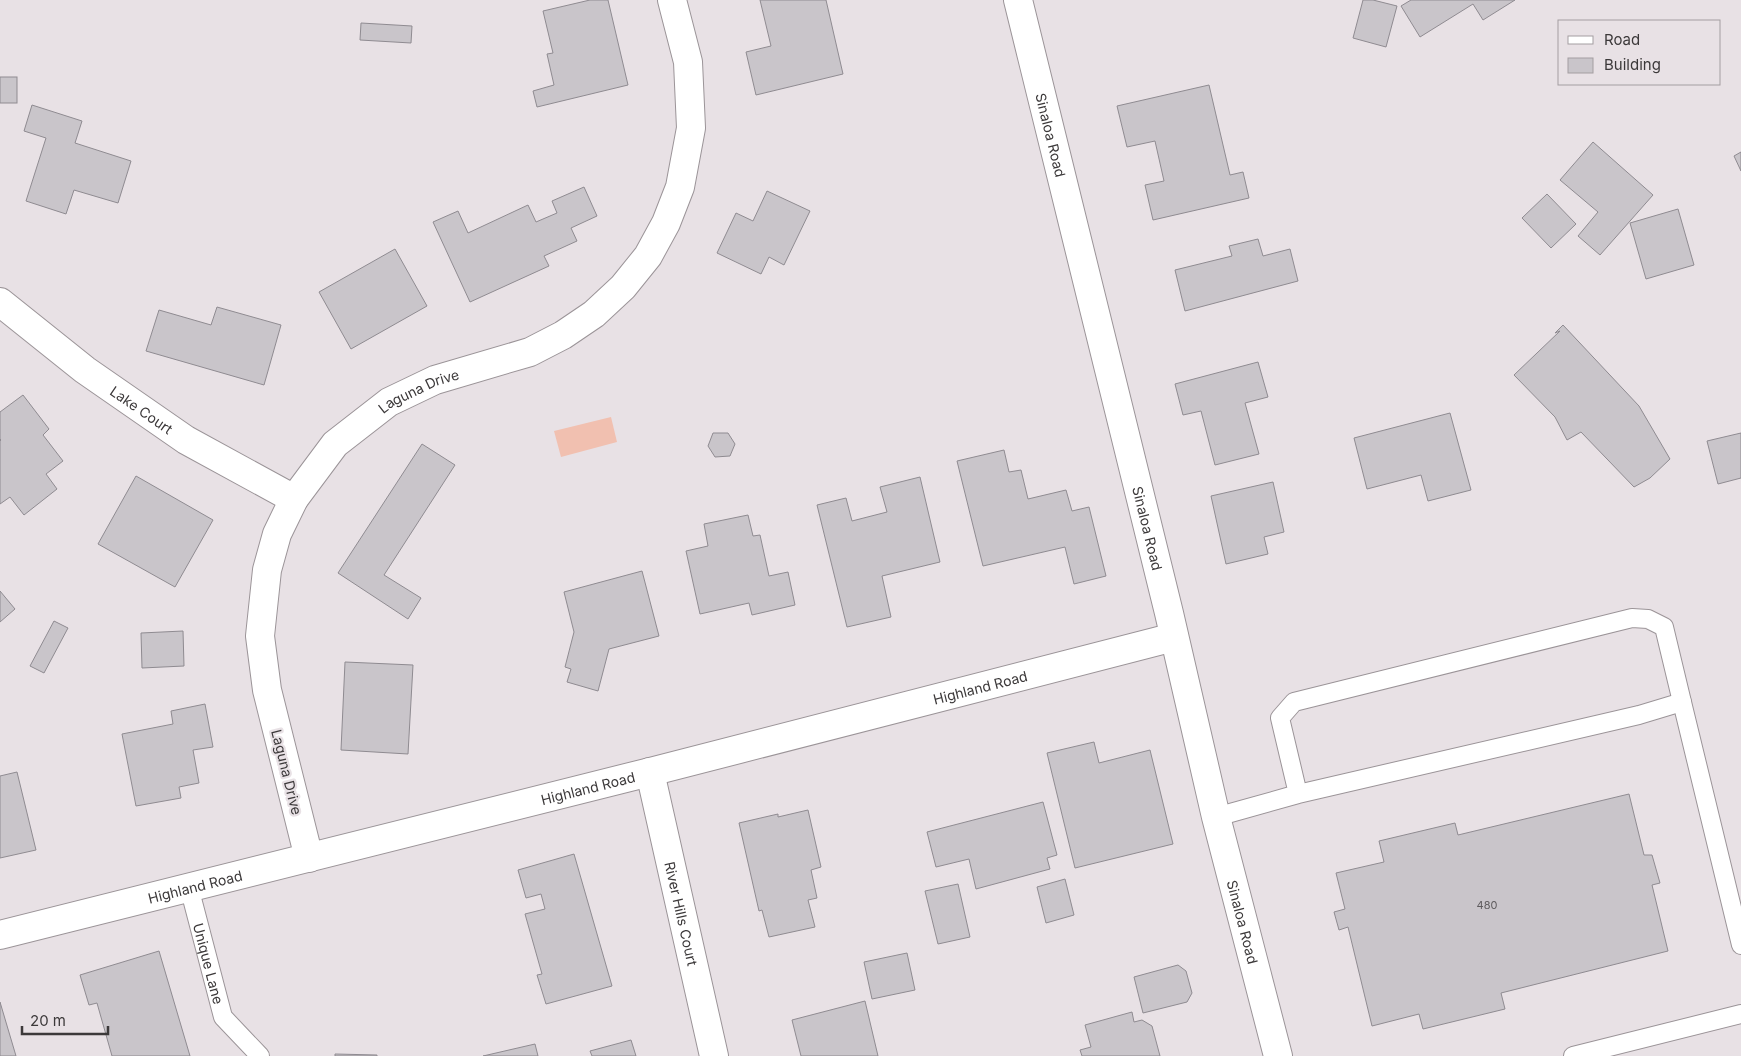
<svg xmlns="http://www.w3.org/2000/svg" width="1741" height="1056" viewBox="0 0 1741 1056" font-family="Inter,sans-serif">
<rect width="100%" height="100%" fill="#e8e1e5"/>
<polygon fill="#f1c0b0" points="611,417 617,442 561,457 554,431"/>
<g fill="#c9c5ca" stroke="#8f8b91">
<polygon points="590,0 608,0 628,85 537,107 533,91 554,85 547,54 553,53 543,11"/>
<polygon points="760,0 826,0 843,74 756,95 746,52 771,46"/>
<polygon points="1363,0 1373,0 1397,6 1386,47 1353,38"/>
<polygon points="1411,0 1515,0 1483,20 1473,4 1420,37 1401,6"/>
<polygon points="361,23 412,26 411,43 360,40"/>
<rect x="0" y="77" width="17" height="26"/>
<polygon points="1209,85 1230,175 1243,172 1249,198 1153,220 1145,185 1164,181 1155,141 1127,147 1117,106"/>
<polygon points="32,105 82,121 75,143 131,161 118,203 74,190 66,214 26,201 46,138 24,131"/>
<polygon points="1593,142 1653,195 1600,255 1578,236 1598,212 1560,180"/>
<polygon points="1741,152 1741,171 1734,156"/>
<polygon points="584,187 597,216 571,228 577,241 544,256 549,266 470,302 433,222 458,211 468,233 528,205 536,222 557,213 552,201"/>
<polygon points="767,191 810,211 784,265 769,257 761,274 717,253 736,213 753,221"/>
<polygon points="1547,194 1576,224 1551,248 1522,218"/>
<polygon points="1678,209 1694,265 1646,279 1630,223"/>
<polygon points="1258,239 1263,256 1290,249 1298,281 1185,311 1175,270 1232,256 1229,246"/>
<polygon points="395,249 427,306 351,349 319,292"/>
<polygon points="217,307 281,325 264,385 146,351 159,310 211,325"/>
<polygon points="1563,325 1639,406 1670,459 1650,478 1634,487 1581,432 1567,440 1555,417 1514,375 1560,331 1555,333"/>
<polygon points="1258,362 1268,397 1245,403 1259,454 1215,465 1201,411 1183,415 1175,384"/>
<polygon points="23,395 49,429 43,435 63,461 46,474 57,489 24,515 10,497 0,504 0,441 1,440 0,439 0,412"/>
<polygon points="1450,413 1471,490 1428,501 1421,475 1367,489 1354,438"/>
<polygon points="713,433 728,433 735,444 730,456 715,457 708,446"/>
<polygon points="1741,433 1741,478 1718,484 1707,441"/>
<polygon points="422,444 455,465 384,575 421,598 408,619 338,573"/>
<polygon points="1004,450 1009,472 1021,470 1028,499 1066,490 1072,511 1089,507 1106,576 1074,584 1065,547 983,566 957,461"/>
<polygon points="136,476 213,520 175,587 98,544"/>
<polygon points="920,477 940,562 882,576 891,617 847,627 817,505 846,498 852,521 887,512 880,487"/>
<polygon points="1273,482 1284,532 1264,537 1268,554 1226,564 1211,496"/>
<polygon points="748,515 753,536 760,535 769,576 788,572 795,605 752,615 749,603 700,614 686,551 708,546 704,524"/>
<polygon points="642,571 659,636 609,649 598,691 567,682 571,669 565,667 574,632 564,592"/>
<polygon points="0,591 15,609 0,622"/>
<polygon points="54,621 68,628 44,673 30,666"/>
<polygon points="183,631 184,666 142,668 141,633"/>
<polygon points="345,662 413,665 408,754 341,750"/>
<polygon points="205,704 213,747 193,750 199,783 179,787 181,798 136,806 122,734 173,724 171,711"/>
<polygon points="1094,742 1099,763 1150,750 1173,844 1075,868 1047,753"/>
<polygon points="17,772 36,850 0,858 0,776"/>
<polygon points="1629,794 1644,855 1652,855 1660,883 1652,885 1668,951 1501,993 1505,1009 1423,1029 1419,1014 1372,1026 1348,927 1339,930 1334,912 1345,909 1336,873 1384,862 1379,841 1455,823 1458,835"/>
<polygon points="1043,802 1057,855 1047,858 1050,869 976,889 969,859 936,867 927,832"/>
<polygon points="808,810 821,867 811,870 817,898 808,900 815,927 769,937 762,910 759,911 739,823 778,814 778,817"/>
<polygon points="574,854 612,986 546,1004 537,975 542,974 525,914 545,909 541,894 526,898 518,870"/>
<polygon points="1065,879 1074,915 1046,923 1037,887"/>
<polygon points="958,884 970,937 938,944 925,891"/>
<polygon points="159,951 190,1056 112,1056 97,1003 89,1005 80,975"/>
<polygon points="907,953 915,990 872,999 864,962"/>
<polygon points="1178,965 1186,971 1192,993 1187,1002 1143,1013 1134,977"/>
<polygon points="865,1001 878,1056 801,1056 792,1020"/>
<polygon points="0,1002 16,1056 0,1056"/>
<polygon points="1132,1012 1134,1022 1142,1020 1152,1026 1160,1056 1082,1056 1080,1050 1091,1047 1085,1025"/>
<polygon points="631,1040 636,1056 592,1056 590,1051"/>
<polygon points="535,1044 538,1056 483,1056"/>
<polygon points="335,1054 377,1055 377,1056 335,1056"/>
</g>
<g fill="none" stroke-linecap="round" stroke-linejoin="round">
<defs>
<g id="lane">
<polyline points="1682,702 1741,945"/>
<polyline points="1216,817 1298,794 1639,715 1682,702 1664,627 1648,619 1632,618 1294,702 1280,718 1298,794"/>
<path id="s1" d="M189 887 223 1017 260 1056"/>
<polyline points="1573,1056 1741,1014"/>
</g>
<g id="street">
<path id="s2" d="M0 302 85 370 186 440 294 499"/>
<path id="s3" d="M650 772 714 1056"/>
<path id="s4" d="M309 858 267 690 260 636 267 570 277 534 294 499 335 444 389 402 435 380 530 352 563 335 594 314 623 287 648 256 666 223 680 187 691 128 688 62 672 0"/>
<path id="s5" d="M0 935 650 772 1174 637"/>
</g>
<g id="secondary">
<path id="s6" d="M1018 0 1169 613 1216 817 1278 1056"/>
</g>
</defs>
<use href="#lane" stroke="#9b9498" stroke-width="20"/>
<use href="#street" stroke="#9b9498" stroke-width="30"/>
<use href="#secondary" stroke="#9b9498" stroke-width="30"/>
<use href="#lane" stroke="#fff" stroke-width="18"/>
<use href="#street" stroke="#fff" stroke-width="28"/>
<use href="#secondary" stroke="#fff" stroke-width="28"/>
</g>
<g text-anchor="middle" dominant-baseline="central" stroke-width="4.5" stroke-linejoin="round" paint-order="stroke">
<g font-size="11" fill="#5f5c5e">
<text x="1487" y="905">480</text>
</g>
<g font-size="14" fill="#3c393a" stroke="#e8e1e5">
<text stroke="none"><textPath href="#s6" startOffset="139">Sinaloa Road</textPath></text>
<text stroke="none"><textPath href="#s4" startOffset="539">Laguna Drive</textPath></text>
<text stroke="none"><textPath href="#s2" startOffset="178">Lake Court</textPath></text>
<text stroke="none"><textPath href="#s6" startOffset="544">Sinaloa Road</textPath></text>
<text stroke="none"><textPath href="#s5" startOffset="1011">Highland Road</textPath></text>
<text transform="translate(287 772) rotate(76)">Laguna Drive</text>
<text stroke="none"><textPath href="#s5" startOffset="606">Highland Road</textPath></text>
<text stroke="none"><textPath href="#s5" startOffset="201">Highland Road</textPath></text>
<text stroke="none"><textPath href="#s3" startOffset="145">River Hills Court</textPath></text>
<text stroke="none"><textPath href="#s6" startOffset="949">Sinaloa Road</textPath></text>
<text stroke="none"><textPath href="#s1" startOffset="79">Unique Lane</textPath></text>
</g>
</g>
<rect x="1558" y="20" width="162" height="65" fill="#e8e1e5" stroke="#a39ea1"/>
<rect x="1568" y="36" width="25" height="8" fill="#ffffff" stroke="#a39ea1"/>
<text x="1604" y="45" font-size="15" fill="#3c393a">Road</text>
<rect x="1568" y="58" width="25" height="15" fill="#c9c5ca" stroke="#a39ea1"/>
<text x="1604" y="70" font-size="15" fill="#3c393a">Building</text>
<path d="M22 1026v8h86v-8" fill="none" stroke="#3c393a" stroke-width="2.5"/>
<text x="30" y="1026" font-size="15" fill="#3c393a" stroke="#e8e1e5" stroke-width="4" paint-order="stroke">20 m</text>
</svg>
